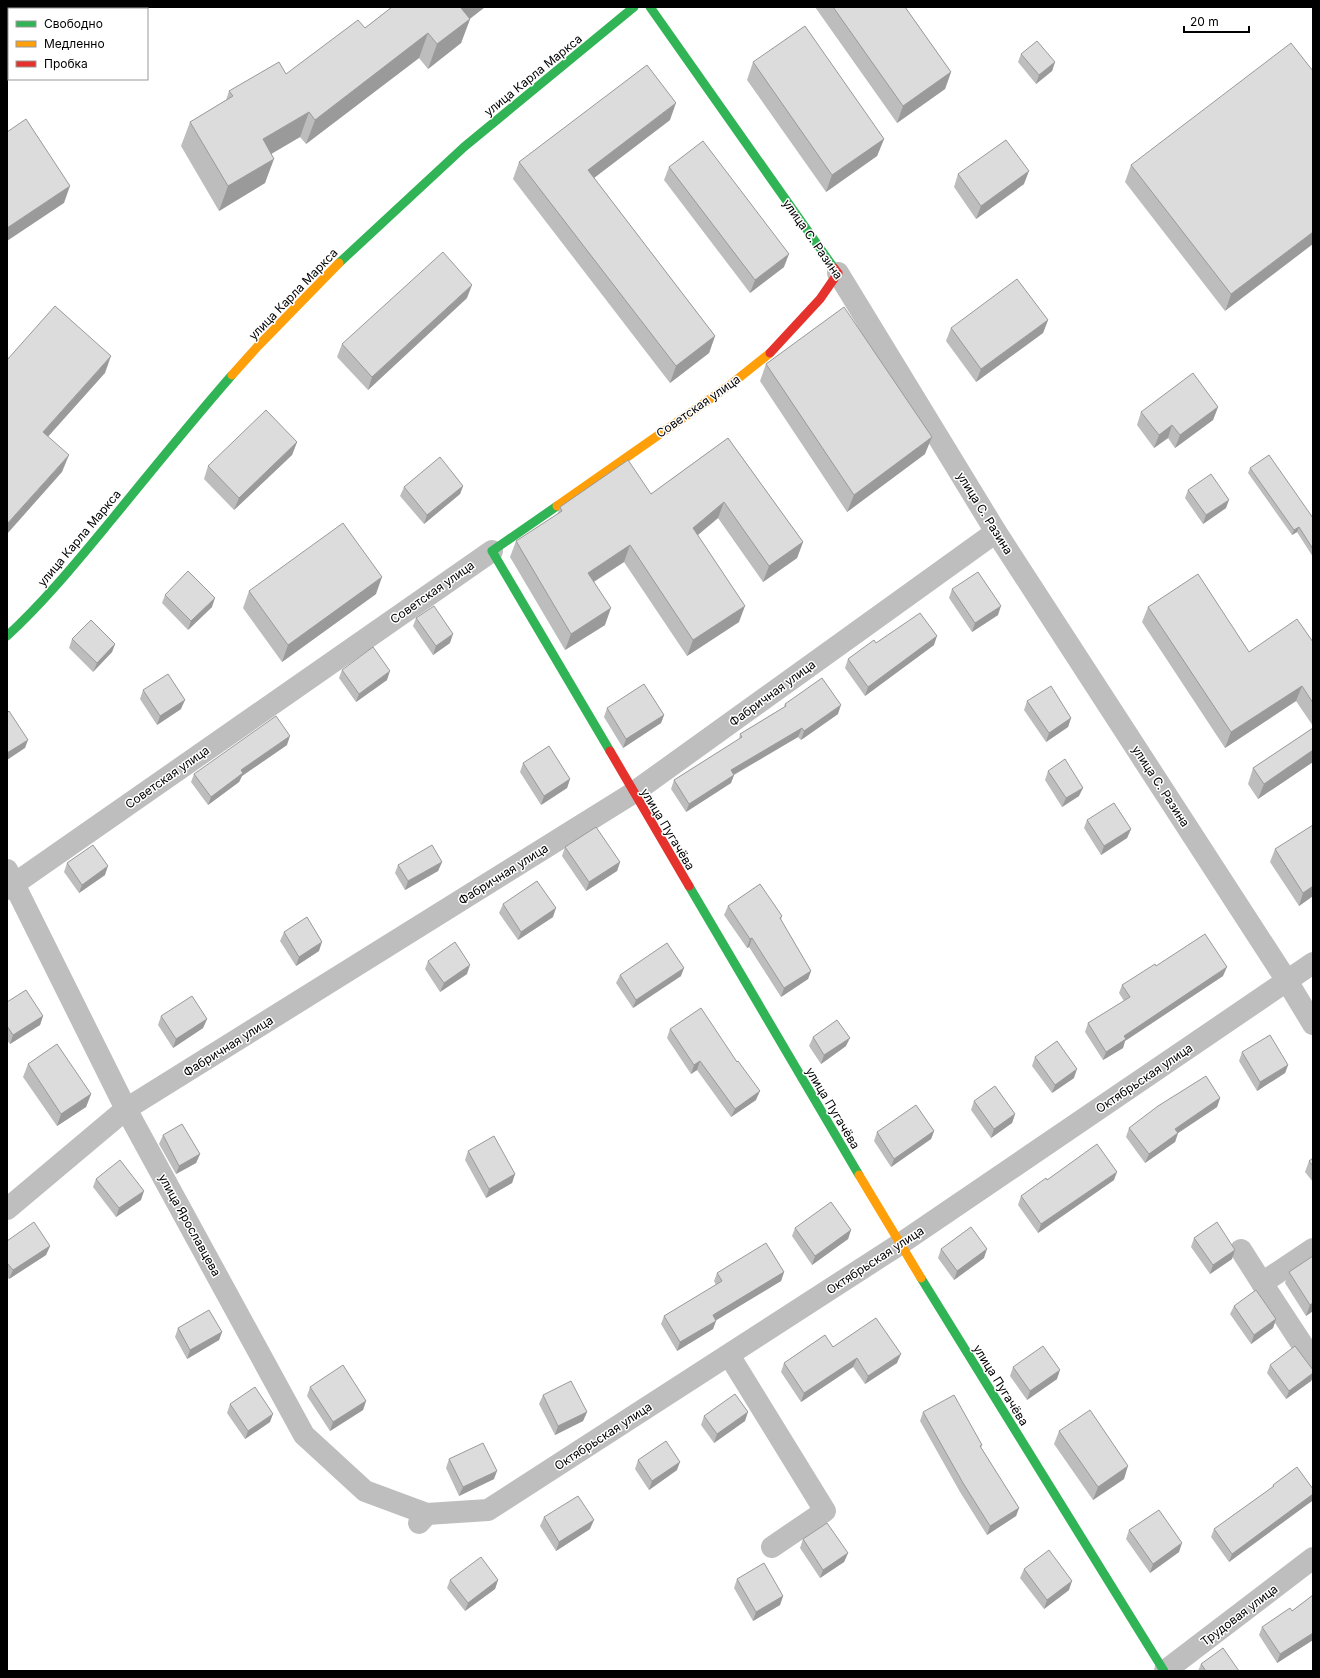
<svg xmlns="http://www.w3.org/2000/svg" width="1320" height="1678" viewBox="0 0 1320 1678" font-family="Inter,sans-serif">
<rect width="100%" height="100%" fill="#fff"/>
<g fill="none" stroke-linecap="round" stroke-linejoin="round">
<g stroke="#bebebe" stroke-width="22">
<polyline points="838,273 996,532 1287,981 1313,1024"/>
<polyline points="7,870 126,1109 304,1435 365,1491 427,1514 419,1523"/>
<polyline points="7,889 492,551"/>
<polyline points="7,1209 126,1109 633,793 996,532"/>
<polyline points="1313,1249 1262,1283 1313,1361"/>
<polyline points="1241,1250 1262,1283"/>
<polyline points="729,1355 825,1511 772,1547"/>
<polyline points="422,1518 427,1514 488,1510 900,1244 1313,963"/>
<polyline points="1165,1671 1313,1558"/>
</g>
<g stroke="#30b455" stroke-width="9">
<polyline points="650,7 834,268"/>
<polyline points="339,263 464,147 634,7"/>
<polyline points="557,506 492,551 610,751"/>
<path d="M7 636C46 600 79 559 113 518 152 470 191 422 232 375"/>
<polyline points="689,886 859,1175"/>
<polyline points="921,1278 1164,1671"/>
</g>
<g stroke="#ff9f0a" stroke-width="9">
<polyline points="232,375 258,346 339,263"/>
<polyline points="557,506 730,385 770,353"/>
<polyline points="859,1175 921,1278"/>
</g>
<g stroke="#e5322d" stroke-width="9">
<polyline points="770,353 820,299 838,273 834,268"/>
<polyline points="610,751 689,886"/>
</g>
</g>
<g fill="#bdbdbd">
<polygon points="28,7 69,7 66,9 29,9"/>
<polygon points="392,7 485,7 470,19 461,43 428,69 419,58 306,144 300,137 271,154 265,183 219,211 181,146 190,122 226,100 229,91 286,74 365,28"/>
<polygon points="815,7 905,7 951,72 945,89 897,123"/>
<polygon points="1021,54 1055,62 1052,71 1036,84 1018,62"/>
<polygon points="753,62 884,139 877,156 826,192 747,80"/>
<polygon points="1313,71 1225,311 1125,182 1131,165"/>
<polygon points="670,120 594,178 715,336 709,353 670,383 513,179 519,162"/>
<polygon points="669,167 784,267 750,293 664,180"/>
<polygon points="958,174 1024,184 976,219 954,187"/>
<polygon points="467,298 368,390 337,357 342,344"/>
<polygon points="1048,320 1043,333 976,382 946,341 951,328"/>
<polygon points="766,364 925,454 847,512 760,381"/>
<polygon points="1218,407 1213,420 1175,448 1168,438 1154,448 1137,425 1141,412"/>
<polygon points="728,438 803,542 797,558 763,582 718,518 698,535 739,622 687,656 624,562 594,582 605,625 565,650 510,557 516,541 557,515 560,507 651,494"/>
<polygon points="297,442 292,455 234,510 204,479 208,466"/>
<polygon points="1250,468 1313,518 1313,557 1297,532 1292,535 1248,473"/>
<polygon points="463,486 460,494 424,524 400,496 404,487"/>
<polygon points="1188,490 1226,508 1203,524 1185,498"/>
<polygon points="952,589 998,615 972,632 949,598"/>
<polygon points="249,591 376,594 282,662 243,608"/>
<polygon points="165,595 212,607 188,630 162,603"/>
<polygon points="1148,607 1249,652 1313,642 1313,726 1296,701 1225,748 1142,622"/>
<polygon points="416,618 450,643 433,655 413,626"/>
<polygon points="72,639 115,644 112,652 93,672 69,648"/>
<polygon points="876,643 934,645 865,696 845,668 848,659"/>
<polygon points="342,670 387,680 356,702 339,678"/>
<polygon points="143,690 181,709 157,725 140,699"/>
<polygon points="1027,701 1071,718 1068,727 1046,742 1024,710"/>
<polygon points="785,704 838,714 801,740 798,737 734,775 731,783 686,812 671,789 674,780 739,739 740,734 784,707"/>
<polygon points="607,708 664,715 661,723 623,748 604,717"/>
<polygon points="1313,728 1313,762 1258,799 1248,784 1253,768"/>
<polygon points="287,745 242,776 239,782 208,805 191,782 194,774"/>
<polygon points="523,763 570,779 567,788 541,805 520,772"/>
<polygon points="1048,771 1079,796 1062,807 1045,780"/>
<polygon points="1087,820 1131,829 1127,838 1101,855 1084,828"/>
<polygon points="565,847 620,862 617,871 586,891 562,856"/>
<polygon points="1275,849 1313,896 1299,906 1270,862"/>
<polygon points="442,862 438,871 405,890 395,873 398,865"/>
<polygon points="67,863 105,875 79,893 64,872"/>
<polygon points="503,904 553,917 518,940 499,913"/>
<polygon points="728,906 782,916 781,920 811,971 808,979 781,997 749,947 747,948 724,915"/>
<polygon points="284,932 319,951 296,966 280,941"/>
<polygon points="428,961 467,974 440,992 425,969"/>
<polygon points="1156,966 1223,976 1125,1041 1123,1048 1103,1060 1085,1032 1088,1023 1124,1001 1119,993 1122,985"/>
<polygon points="620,975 681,976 633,1008 616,983"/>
<polygon points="7,1002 43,1016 40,1025 10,1044 7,1040"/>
<polygon points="161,1016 207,1019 203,1028 173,1048 158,1025"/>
<polygon points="670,1029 737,1062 756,1100 731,1117 697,1070 691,1074 667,1038"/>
<polygon points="813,1037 846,1046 821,1064 809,1046"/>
<polygon points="1242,1052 1288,1065 1285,1073 1257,1091 1239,1061"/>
<polygon points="1035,1057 1074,1078 1052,1093 1032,1066"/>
<polygon points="28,1064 91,1094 86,1107 57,1126 23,1077"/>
<polygon points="1220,1098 1217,1107 1178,1133 1175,1142 1145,1163 1126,1137 1129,1128"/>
<polygon points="974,1101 1015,1114 1012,1123 991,1138 971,1110"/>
<polygon points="934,1131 931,1139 891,1167 874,1141 877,1132"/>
<polygon points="163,1135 200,1154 196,1163 176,1174 159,1144"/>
<polygon points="468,1151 515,1174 512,1183 486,1198 465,1160"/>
<polygon points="1313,1158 1313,1182 1305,1172 1309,1161"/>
<polygon points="96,1179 141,1200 116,1217 93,1187"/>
<polygon points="1047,1180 1114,1180 1038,1233 1018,1205 1021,1196"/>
<polygon points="795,1228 851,1230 848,1239 812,1265 792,1236"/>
<polygon points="1194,1238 1232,1259 1210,1274 1191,1247"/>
<polygon points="7,1241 50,1246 46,1255 9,1279 7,1276"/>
<polygon points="941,1249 984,1258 954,1280 938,1258"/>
<polygon points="1313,1256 1313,1311 1306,1316 1285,1283 1289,1272"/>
<polygon points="784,1272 781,1281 716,1320 713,1329 677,1351 661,1324 664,1316 716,1285 714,1281 717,1273"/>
<polygon points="1234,1306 1276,1319 1273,1328 1251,1344 1230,1314"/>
<polygon points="178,1328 222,1332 219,1340 187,1359 175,1337"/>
<polygon points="833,1347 897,1363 865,1384 853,1367 801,1402 781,1372 784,1363"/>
<polygon points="1270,1365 1313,1370 1313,1377 1311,1381 1286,1399 1267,1373"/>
<polygon points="1013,1367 1057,1379 1027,1400 1010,1376"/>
<polygon points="310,1387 366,1401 363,1410 330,1431 307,1396"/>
<polygon points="543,1395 587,1412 583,1421 555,1435 539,1404"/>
<polygon points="230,1404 270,1422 245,1439 227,1413"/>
<polygon points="923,1412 982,1445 981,1448 1019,1508 1016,1516 987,1535 960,1492 920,1421"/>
<polygon points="704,1416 745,1421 714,1443 701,1425"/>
<polygon points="1059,1431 1124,1479 1093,1500 1054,1444"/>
<polygon points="449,1459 494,1479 459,1496 446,1468"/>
<polygon points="638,1460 677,1470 649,1490 635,1469"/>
<polygon points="1273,1485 1313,1489 1313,1499 1312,1501 1229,1562 1211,1537 1214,1529 1272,1488"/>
<polygon points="544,1517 590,1529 556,1551 540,1526"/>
<polygon points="1129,1530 1179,1552 1150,1573 1126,1539"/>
<polygon points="803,1539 848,1553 844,1562 820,1578 800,1548"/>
<polygon points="1024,1569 1069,1590 1044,1609 1020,1578"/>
<polygon points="737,1579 783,1596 780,1605 753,1621 734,1588"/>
<polygon points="450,1580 498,1580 495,1589 465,1611 447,1588"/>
<polygon points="1313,1595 1313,1640 1277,1663 1259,1635 1262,1627 1292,1611"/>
<polygon points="1201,1664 1239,1671 1198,1671"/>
</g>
<g fill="#9a9a9a">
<polygon points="7,7 13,7 7,11"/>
<polygon points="52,7 69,7 66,9 49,9"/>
<polygon points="462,7 485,7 452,32 461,8"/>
<polygon points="470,19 461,43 428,69 437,44"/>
<polygon points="428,33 419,58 306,144 315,120"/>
<polygon points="1055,62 1052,71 1036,84 1039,75"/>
<polygon points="951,72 945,89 897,123 903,106"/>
<polygon points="676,103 670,120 582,187 588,170"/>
<polygon points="309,112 300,137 254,164 263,139"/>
<polygon points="884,139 877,156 826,192 832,175"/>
<polygon points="274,159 265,183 219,211 228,186"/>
<polygon points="1029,171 1024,184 976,219 981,206"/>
<polygon points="70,186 64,203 7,241 7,228"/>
<polygon points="1313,232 1313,244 1225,311 1231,294"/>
<polygon points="789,254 784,267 750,293 755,280"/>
<polygon points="472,285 467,298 368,390 372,377"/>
<polygon points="1048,320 1043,333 976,382 981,369"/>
<polygon points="715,336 709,353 670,383 676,366"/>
<polygon points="111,356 105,373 37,449 43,432"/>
<polygon points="1218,407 1213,420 1175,448 1180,435"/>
<polygon points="1172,425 1168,438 1154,448 1159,435"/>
<polygon points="932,437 925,454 847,512 854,495"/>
<polygon points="297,442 292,455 234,510 239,498"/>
<polygon points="69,455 62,472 7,534 7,524"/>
<polygon points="463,486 460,494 424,524 427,515"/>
<polygon points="1229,500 1226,508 1203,524 1206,515"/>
<polygon points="724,502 718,518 687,544 693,528"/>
<polygon points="1299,527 1297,532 1292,535 1294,530"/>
<polygon points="803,542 797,558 763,582 769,566"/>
<polygon points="630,545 624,562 582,589 588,573"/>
<polygon points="382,577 376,594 282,662 288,645"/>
<polygon points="215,598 212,607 188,630 191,621"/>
<polygon points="745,606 739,622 687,656 693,640"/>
<polygon points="1001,606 998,615 972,632 975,623"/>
<polygon points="611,608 605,625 565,650 571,634"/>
<polygon points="453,634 450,643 433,655 436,646"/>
<polygon points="937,636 934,645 865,696 868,687"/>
<polygon points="115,644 112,652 93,672 97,663"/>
<polygon points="390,671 387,680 356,702 359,694"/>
<polygon points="1302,686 1296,701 1225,748 1231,732"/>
<polygon points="185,700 181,709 157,725 160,716"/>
<polygon points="841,705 838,714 801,740 804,731"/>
<polygon points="664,715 661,723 623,748 626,739"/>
<polygon points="1071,718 1068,727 1046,742 1049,733"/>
<polygon points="802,728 798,737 728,778 731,770"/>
<polygon points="290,736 287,745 242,776 239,782 208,805 211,797 241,770"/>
<polygon points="28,740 25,748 7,760 7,753"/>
<polygon points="1313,750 1313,762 1258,799 1264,784"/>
<polygon points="734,775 731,783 686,812 689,804"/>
<polygon points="570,779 567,788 541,805 544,796"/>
<polygon points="1083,788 1079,796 1062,807 1066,798"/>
<polygon points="1131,829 1127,838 1101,855 1104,846"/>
<polygon points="442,862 438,871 405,890 408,881"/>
<polygon points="620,862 617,871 586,891 589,882"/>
<polygon points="108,866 105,875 79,893 82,885"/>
<polygon points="1313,886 1313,896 1299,906 1303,893"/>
<polygon points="556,908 553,917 518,940 521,932"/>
<polygon points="752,938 749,947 747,948 750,939"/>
<polygon points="322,942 319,951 296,966 299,957"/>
<polygon points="470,965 467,974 440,992 444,983"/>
<polygon points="1227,967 1223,976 1125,1041 1123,1048 1103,1060 1106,1052 1124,1036"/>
<polygon points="684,968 681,976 633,1008 636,1000"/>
<polygon points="811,971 808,979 781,997 784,988"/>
<polygon points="43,1016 40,1025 10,1044 13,1035"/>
<polygon points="207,1019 203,1028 173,1048 176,1039"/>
<polygon points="850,1038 846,1046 821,1064 824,1055"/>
<polygon points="700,1061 697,1070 691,1074 694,1065"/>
<polygon points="1288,1065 1285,1073 1257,1091 1260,1082"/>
<polygon points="1077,1069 1074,1078 1052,1093 1055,1085"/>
<polygon points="760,1091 756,1100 731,1117 735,1109"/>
<polygon points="91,1094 86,1107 57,1126 61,1114"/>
<polygon points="1220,1098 1217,1107 1178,1133 1175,1142 1145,1163 1149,1154 1175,1129"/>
<polygon points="1015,1114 1012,1123 991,1138 994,1129"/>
<polygon points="934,1131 931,1139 891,1167 894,1159"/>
<polygon points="200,1154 196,1163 176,1174 179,1166"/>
<polygon points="1117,1172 1114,1180 1038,1233 1041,1224"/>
<polygon points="515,1174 512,1183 486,1198 489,1189"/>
<polygon points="144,1191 141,1200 116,1217 119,1208"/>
<polygon points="851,1230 848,1239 812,1265 815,1256"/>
<polygon points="50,1246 46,1255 9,1279 13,1270"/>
<polygon points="987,1249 984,1258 954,1280 957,1271"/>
<polygon points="1235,1250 1232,1259 1210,1274 1213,1265"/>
<polygon points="784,1272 781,1281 710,1324 713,1315"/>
<polygon points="1313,1303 1313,1311 1306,1316 1310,1305"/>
<polygon points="1276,1319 1273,1328 1251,1344 1254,1335"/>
<polygon points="716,1321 713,1329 677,1351 680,1342"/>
<polygon points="222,1332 219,1340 187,1359 190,1350"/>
<polygon points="901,1354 897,1363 865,1384 868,1376"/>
<polygon points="857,1358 853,1367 801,1402 804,1393"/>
<polygon points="1060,1370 1057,1379 1027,1400 1030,1391"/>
<polygon points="1313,1373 1313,1377 1311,1381 1286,1399 1289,1391"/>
<polygon points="366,1401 363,1410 330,1431 333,1422"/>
<polygon points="587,1412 583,1421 555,1435 558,1426"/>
<polygon points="748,1412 745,1421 714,1443 717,1434"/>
<polygon points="273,1414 270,1422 245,1439 248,1431"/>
<polygon points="680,1462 677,1470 649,1490 652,1481"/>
<polygon points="1128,1466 1124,1479 1093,1500 1098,1487"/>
<polygon points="497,1471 494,1479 459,1496 463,1487"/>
<polygon points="1313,1494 1313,1499 1312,1501 1229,1562 1232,1554"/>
<polygon points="1019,1508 1016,1516 987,1535 990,1526"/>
<polygon points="594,1520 590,1529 556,1551 559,1542"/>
<polygon points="1182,1543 1179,1552 1150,1573 1153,1564"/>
<polygon points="848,1553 844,1562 820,1578 823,1570"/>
<polygon points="498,1580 495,1589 465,1611 468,1603"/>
<polygon points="1072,1581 1069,1590 1044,1609 1047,1600"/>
<polygon points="783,1596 780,1605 753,1621 756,1612"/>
<polygon points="1313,1633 1313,1640 1277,1663 1280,1654"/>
</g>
<g fill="#dcdcdc" stroke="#9a9a9a">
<polygon points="44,7 52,7 49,9 45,9"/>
<polygon points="392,7 462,7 461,8 470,19 437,44 428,33 315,120 309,112 263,139 274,159 228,186 190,122 233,96 229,91 279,62 286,74 358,20 365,28"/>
<polygon points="833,7 905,7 951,72 903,106"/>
<polygon points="805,26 884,139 832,175 753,62"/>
<polygon points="1037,41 1055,62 1039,75 1021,54"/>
<polygon points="1291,43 1313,71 1313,232 1231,294 1131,165"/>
<polygon points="647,65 676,103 588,170 715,336 676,366 519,162"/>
<polygon points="26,119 70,186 7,228 7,132"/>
<polygon points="1006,140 1029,171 981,206 958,174"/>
<polygon points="703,141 789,254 755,280 669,167"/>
<polygon points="443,252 472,285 372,377 342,344"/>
<polygon points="1017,279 1048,320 981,369 951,328"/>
<polygon points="55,306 111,356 43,432 69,455 7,524 7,360"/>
<polygon points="844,307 932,437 854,495 766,364"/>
<polygon points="1193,373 1218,407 1180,435 1172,425 1159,435 1141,412"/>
<polygon points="266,410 297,442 239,498 208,466"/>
<polygon points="728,438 803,542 769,566 724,502 693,528 745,606 693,640 630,545 588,573 611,608 571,634 516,541 562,511 560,507 628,460 651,494"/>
<polygon points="1269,455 1313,518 1313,549 1299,527 1294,530 1250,468"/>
<polygon points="440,457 463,486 427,515 404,487"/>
<polygon points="1211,474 1229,500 1206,515 1188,490"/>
<polygon points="343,523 382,577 288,645 249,591"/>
<polygon points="188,571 215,598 191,621 165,595"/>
<polygon points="978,572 1001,606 975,623 952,589"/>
<polygon points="1198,574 1249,652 1297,619 1313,642 1313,703 1302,686 1231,732 1148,607"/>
<polygon points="434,606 453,634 436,646 416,618"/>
<polygon points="920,613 937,636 868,687 848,659 874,640 876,643"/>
<polygon points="91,620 115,644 97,663 72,639"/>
<polygon points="373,647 390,671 359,694 342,670"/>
<polygon points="168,674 185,700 160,716 143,690"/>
<polygon points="822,678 841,705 804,731 802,728 731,770 734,775 689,804 674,780 742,737 740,734 786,706 785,704"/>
<polygon points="644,684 664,715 626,739 607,708"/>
<polygon points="1051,686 1071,718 1049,733 1027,701"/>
<polygon points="9,711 28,740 7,753 7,713"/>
<polygon points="276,716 290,736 241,770 243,773 211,797 194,774"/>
<polygon points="1313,728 1313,750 1264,784 1253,768"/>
<polygon points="549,746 570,779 544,796 523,763"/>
<polygon points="1065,759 1083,788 1066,798 1048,771"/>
<polygon points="1114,803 1131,829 1104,846 1087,820"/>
<polygon points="1313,825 1313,886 1303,893 1275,849"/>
<polygon points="596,827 620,862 589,882 565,847"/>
<polygon points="93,845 108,866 82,885 67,863"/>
<polygon points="432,845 442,862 408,881 398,865"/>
<polygon points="537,881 556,908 521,932 503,904"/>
<polygon points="760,884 782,916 780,918 811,971 784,988 752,938 750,939 728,906"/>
<polygon points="307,917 322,942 299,957 284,932"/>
<polygon points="1205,934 1227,967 1124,1036 1126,1039 1106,1052 1088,1023 1130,997 1122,985 1155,964 1156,966"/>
<polygon points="455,942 470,965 444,983 428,961"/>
<polygon points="667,943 684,968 636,1000 620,975"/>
<polygon points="26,990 43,1016 13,1035 7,1026 7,1002"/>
<polygon points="192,996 207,1019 176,1039 161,1016"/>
<polygon points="701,1008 737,1062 738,1061 760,1091 735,1109 700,1061 694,1065 670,1029"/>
<polygon points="837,1020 850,1038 824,1055 813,1037"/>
<polygon points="1270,1035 1288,1065 1260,1082 1242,1052"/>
<polygon points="1057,1041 1077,1069 1055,1085 1035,1057"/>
<polygon points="57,1044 91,1094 61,1114 28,1064"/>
<polygon points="1206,1076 1220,1098 1175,1129 1178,1133 1149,1154 1129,1128 1158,1106"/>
<polygon points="995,1086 1015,1114 994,1129 974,1101"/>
<polygon points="916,1105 934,1131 894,1159 877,1132"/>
<polygon points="182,1124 200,1154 179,1166 163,1135"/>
<polygon points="494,1136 515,1174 489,1189 468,1151"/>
<polygon points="1097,1144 1117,1172 1041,1224 1021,1196 1046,1178 1047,1180"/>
<polygon points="1313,1158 1313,1166 1309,1161"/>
<polygon points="120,1160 144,1191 119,1208 96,1179"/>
<polygon points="831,1202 851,1230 815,1256 795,1228"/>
<polygon points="34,1222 50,1246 13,1270 7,1263 7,1241"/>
<polygon points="1217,1222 1235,1250 1213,1265 1194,1238"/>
<polygon points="971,1227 987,1249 957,1271 941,1249"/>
<polygon points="766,1243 784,1272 713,1315 716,1321 680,1342 664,1316 722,1281 717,1273"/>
<polygon points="1313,1256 1313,1303 1310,1305 1289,1272"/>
<polygon points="1256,1290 1276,1319 1254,1335 1234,1306"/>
<polygon points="209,1310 222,1332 190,1350 178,1328"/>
<polygon points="876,1318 901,1354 868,1376 857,1358 804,1393 784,1363 825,1335 833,1347"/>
<polygon points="1043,1346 1060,1370 1030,1391 1013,1367"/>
<polygon points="1295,1346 1313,1370 1313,1373 1289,1391 1270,1365"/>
<polygon points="343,1365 366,1401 333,1422 310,1387"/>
<polygon points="571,1381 587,1412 558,1426 543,1395"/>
<polygon points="255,1387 273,1414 248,1431 230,1404"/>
<polygon points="735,1394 748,1412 717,1434 704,1416"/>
<polygon points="954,1395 982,1445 980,1446 1019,1508 990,1526 963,1483 923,1412"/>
<polygon points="1090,1410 1128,1466 1098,1487 1059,1431"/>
<polygon points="666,1441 680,1462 652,1481 638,1460"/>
<polygon points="483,1443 497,1471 463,1487 449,1459"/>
<polygon points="1297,1467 1313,1489 1313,1494 1232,1554 1214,1529 1274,1486 1273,1485"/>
<polygon points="578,1496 594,1520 559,1542 544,1517"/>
<polygon points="1159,1510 1182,1543 1153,1564 1129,1530"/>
<polygon points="827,1523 848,1553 823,1570 803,1539"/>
<polygon points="1049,1550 1072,1581 1047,1600 1024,1569"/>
<polygon points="481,1557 498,1580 468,1603 450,1580"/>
<polygon points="764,1563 783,1596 756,1612 737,1579"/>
<polygon points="1313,1595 1313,1633 1280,1654 1262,1627 1290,1608 1292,1611"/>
<polygon points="1223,1648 1239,1671 1206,1671 1201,1664"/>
</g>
<g text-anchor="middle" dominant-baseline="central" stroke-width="3" stroke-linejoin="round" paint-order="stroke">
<g font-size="12" fill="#000" stroke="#fff">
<text transform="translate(533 75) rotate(-39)">улица Карла Маркса</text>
<text transform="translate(813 239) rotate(55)">улица С. Разина</text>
<text transform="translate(293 294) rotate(-46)">улица Карла Маркса</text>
<text transform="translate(698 406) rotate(-35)">Советская улица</text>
<text transform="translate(985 513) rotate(58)">улица С. Разина</text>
<text transform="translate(79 538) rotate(-50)">улица Карла Маркса</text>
<text transform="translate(432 592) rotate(-35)">Советская улица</text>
<text transform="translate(772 693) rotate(-36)">Фабричная улица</text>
<text transform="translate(167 777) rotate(-35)">Советская улица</text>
<text transform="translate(1161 786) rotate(57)">улица С. Разина</text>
<text transform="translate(668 829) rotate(59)">улица Пугачёва</text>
<text transform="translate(503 874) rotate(-32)">Фабричная улица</text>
<text transform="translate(228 1046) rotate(-32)">Фабричная улица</text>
<text transform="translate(1144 1078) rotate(-34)">Октябрьская улица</text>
<text transform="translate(833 1108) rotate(59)">улица Пугачёва</text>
<text transform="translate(190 1225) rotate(61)">улица Ярославцева</text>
<text transform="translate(875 1260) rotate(-33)">Октябрьская улица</text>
<text transform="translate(1001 1385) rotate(58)">улица Пугачёва</text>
<text transform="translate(603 1436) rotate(-33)">Октябрьская улица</text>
<text transform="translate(1239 1615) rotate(-37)">Трудовая улица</text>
</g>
</g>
<rect width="1320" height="1678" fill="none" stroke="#000000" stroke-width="16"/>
<rect x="8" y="8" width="140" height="72" fill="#ffffff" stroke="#999999"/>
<rect x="16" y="21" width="20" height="6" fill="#30b455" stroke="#999999"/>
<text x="44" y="28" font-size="12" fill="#000000">Свободно</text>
<rect x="16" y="41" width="20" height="6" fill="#ff9f0a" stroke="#999999"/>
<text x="44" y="48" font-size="12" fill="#000000">Медленно</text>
<rect x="16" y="61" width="20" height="6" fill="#e5322d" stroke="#999999"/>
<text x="44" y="68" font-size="12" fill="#000000">Пробка</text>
<path d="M1184 26v6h65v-6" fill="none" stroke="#000000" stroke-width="2"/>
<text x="1190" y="26" font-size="12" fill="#000000" stroke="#ffffff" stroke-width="3" paint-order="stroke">20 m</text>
</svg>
